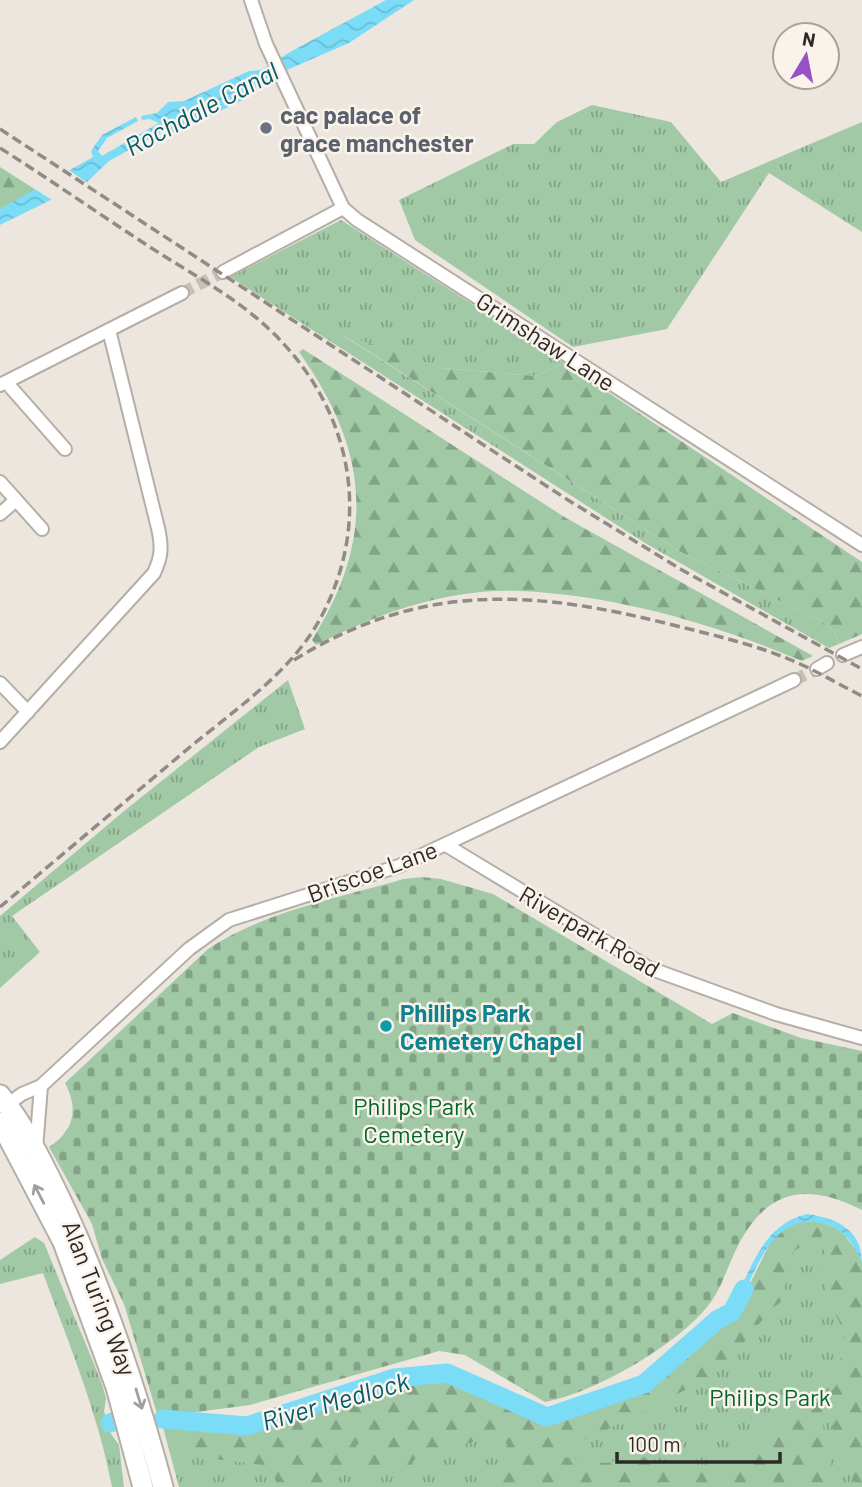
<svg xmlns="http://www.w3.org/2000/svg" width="862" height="1487" viewBox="0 0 862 1487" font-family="Barlow,sans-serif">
<defs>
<pattern id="grass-tufts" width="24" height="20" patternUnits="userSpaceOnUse" patternTransform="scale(1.75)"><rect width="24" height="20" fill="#a1c9a6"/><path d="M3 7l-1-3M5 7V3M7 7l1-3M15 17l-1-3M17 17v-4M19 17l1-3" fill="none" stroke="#83a387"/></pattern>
<pattern id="forest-firs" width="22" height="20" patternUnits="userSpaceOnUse" patternTransform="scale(1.75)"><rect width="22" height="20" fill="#a1c9a6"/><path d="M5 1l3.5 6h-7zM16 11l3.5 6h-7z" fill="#83a387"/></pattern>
<pattern id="cemetery-stones" width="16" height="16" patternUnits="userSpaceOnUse" patternTransform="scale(1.75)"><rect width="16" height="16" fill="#a1c9a6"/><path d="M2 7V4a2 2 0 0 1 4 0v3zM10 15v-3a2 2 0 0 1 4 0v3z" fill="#83a387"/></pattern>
<pattern id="water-waves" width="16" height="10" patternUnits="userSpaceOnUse" patternTransform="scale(1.75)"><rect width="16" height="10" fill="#7bdcf8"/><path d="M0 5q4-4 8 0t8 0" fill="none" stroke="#6abdd4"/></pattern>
</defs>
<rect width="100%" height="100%" fill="#ede6de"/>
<g fill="url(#grass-tufts)">
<polygon points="592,105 671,122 721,182 862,122 862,232 769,173 667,329 573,347 415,240 399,200 513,144 534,144 557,122"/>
<polygon points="341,220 564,363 536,376 440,368 344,336 679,551 823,622 835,633 839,644 829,648 645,543 230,277"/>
<polygon points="288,680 305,729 259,747 12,916 40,952 0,988 0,916 124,811"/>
<path d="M815 1221C843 1227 849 1239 862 1263V1487H179L162 1423 247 1428 395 1380 447 1374 547 1419 646 1386 719 1322 735 1314Z"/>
<path d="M35 1237 44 1243 101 1381 106 1398 104 1411 111 1434 119 1445 124 1487H112C98 1413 69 1344 43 1273L0 1284V1260Z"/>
</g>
<g fill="url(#forest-firs)">
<polygon points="0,167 36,190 0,209"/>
<polygon points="340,333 440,368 536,376 564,363 862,562 862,634 839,644 835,633 823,622 679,551"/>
<path d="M303 349 566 518 813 656 802 661C715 624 615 595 520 591 448 588 379 613 316 645L312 640C377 536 369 451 299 352Z"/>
<path d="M815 1221 828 1224 818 1243 803 1245 794 1251 781 1302 771 1309 730 1360 705 1380 602 1432 561 1449 563 1457 605 1463 640 1456 670 1466 702 1470 730 1468C747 1442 795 1418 820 1392L826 1454 840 1475 818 1487H506L494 1481 490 1475 502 1469 507 1444 492 1436 415 1459 406 1471 370 1477 364 1474 358 1458 363 1443 360 1441 327 1487 277 1485 273 1473 262 1465 170 1453 162 1423 247 1428 395 1380 447 1374 547 1419 646 1386 719 1322 735 1314 771 1241 784 1228 799 1222Z"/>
<path d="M834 1226 855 1248 862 1263V1487H858C836 1450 825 1424 835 1380 838 1364 846 1350 843 1333 841 1322 834 1313 830 1303 819 1272 820 1256 834 1226Z"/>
</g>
<path fill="url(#cemetery-stones)" d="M422 877 441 879 493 894 712 1024 733 1013 801 1038 862 1051V1210C802 1180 763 1191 734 1254 727 1269 721 1288 711 1302 681 1343 595 1393 545 1402L465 1355 439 1351 250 1405 158 1417 124 1304 102 1259 92 1224 49 1147C74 1131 79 1109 65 1083L208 949C266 911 338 898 404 879Z"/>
<g fill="url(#water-waves)">
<polygon points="386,0 414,0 349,43 266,79 241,101 176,132 160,133 109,161 87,182 0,225 0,209 93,157 91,151 102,135 136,117 138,121 107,138 98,151 102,156 159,123 150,119 142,120 141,116 157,113 168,102 184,101 249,71 261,70 290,52"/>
<path d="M807 1214C837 1218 862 1230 862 1263 854 1244 843 1227 821 1223 770 1212 753 1278 735 1314L731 1308C751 1271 761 1225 807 1214Z"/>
</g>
<polygon fill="#ede6de" points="66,168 89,184 57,203 33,188"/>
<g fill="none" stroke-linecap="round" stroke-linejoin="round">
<g stroke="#7bdcf8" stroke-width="19">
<polyline points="163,1419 247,1426 394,1378 447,1373 547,1417 644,1384 717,1320 732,1312 744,1289"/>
<polyline points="110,1423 113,1422"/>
</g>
<g stroke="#c6c0b9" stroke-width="12" stroke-dasharray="12 6" stroke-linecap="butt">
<polyline points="182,293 223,272"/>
<polyline points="794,680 817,669"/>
</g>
<defs>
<g id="minor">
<polyline points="251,0 266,44 343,208 357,220 862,545"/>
<polyline points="223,272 343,208"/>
<polyline points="6,382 65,449"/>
<polyline points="0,385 182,293"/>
<polyline points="0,482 42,529"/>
<polyline points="0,514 16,500"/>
<polyline points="843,655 862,647"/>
<polyline points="817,669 827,663"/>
<polyline points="0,683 28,712"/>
<path d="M0 742 154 573C162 556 162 546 158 528L109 330"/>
<polyline points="446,845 649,968 776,1014 862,1038"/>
<polyline points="4,1107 22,1094 41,1086 189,949 229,920 399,866 794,680"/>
<polyline points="36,1149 41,1086"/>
</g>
<g id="highway">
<path d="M0 1095C25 1126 42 1161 59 1196 104 1290 136 1387 163 1487"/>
<polyline points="0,1122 63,1242 116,1387 143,1487"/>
</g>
</defs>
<use href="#minor" stroke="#b5aea7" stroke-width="16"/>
<use href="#highway" stroke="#b5aea7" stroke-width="23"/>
<use href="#minor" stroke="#fff" stroke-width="12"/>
<use href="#highway" stroke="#fff" stroke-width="19"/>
<g stroke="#908b85" stroke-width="3.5" stroke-dasharray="10 5" stroke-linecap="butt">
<polyline points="0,129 568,500 682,570 862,669"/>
<path d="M0 148C52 181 102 216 153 249 192 274 235 297 269 329 351 406 375 518 320 619 291 672 236 709 190 747 127 800 63 854 0 907"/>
<path d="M294 660C422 581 534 590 673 625 713 635 753 644 791 660 815 670 838 684 862 696"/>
</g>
</g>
<defs><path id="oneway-shaft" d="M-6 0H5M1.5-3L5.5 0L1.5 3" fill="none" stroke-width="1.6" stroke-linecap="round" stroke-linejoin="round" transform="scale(1.75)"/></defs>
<g stroke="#a09f9d">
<use href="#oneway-shaft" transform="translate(39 1194) rotate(-117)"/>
<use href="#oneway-shaft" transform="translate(139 1399) rotate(73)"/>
</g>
<circle fill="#6b7280" stroke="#faf3eb" stroke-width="2.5" cx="266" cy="128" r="7"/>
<circle fill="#0f9aa8" stroke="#faf3eb" stroke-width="2.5" cx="386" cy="1026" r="7"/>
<g text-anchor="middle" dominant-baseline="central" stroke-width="5" stroke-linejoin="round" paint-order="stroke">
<g font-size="24" font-weight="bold" fill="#5b616d" stroke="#faf3eb" text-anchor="start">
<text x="280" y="114">cac palace of<tspan x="280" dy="28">grace manchester</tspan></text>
</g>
<g font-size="24" fill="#2c2926" stroke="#faf3eb">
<text transform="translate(546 341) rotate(33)">Grimshaw Lane</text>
<text transform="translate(372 871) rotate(-20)">Briscoe Lane</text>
<text transform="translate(590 931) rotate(30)">Riverpark Road</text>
<text transform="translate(100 1298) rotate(69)">Alan Turing Way</text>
</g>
<g font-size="24" font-weight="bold" fill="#0d838f" stroke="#faf3eb" text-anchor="start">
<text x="400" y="1012">Phillips Park<tspan x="400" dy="28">Cemetery Chapel</tspan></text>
</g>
<g font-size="24" fill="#006828" stroke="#faf3eb">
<text x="414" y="1105">Philips Park<tspan x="414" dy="28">Cemetery</tspan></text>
<text x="770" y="1396">Philips Park</text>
</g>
<g font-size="26" font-style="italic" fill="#025a6d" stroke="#faf3eb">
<text transform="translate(201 108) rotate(-28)">Rochdale Canal</text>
<text transform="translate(335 1400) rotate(-16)">River Medlock</text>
</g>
</g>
<g transform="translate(806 56) rotate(10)"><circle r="33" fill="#faf3eb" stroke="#a8a29c" stroke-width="2"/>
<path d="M0-5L12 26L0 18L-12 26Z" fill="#9751c6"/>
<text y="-10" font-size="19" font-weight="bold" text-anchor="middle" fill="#2c2926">N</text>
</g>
<path d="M617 1452v10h163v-10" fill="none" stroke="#2c2926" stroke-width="3.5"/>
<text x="628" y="1452" font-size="21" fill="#2c2926" stroke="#faf3eb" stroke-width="5" paint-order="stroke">100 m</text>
</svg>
